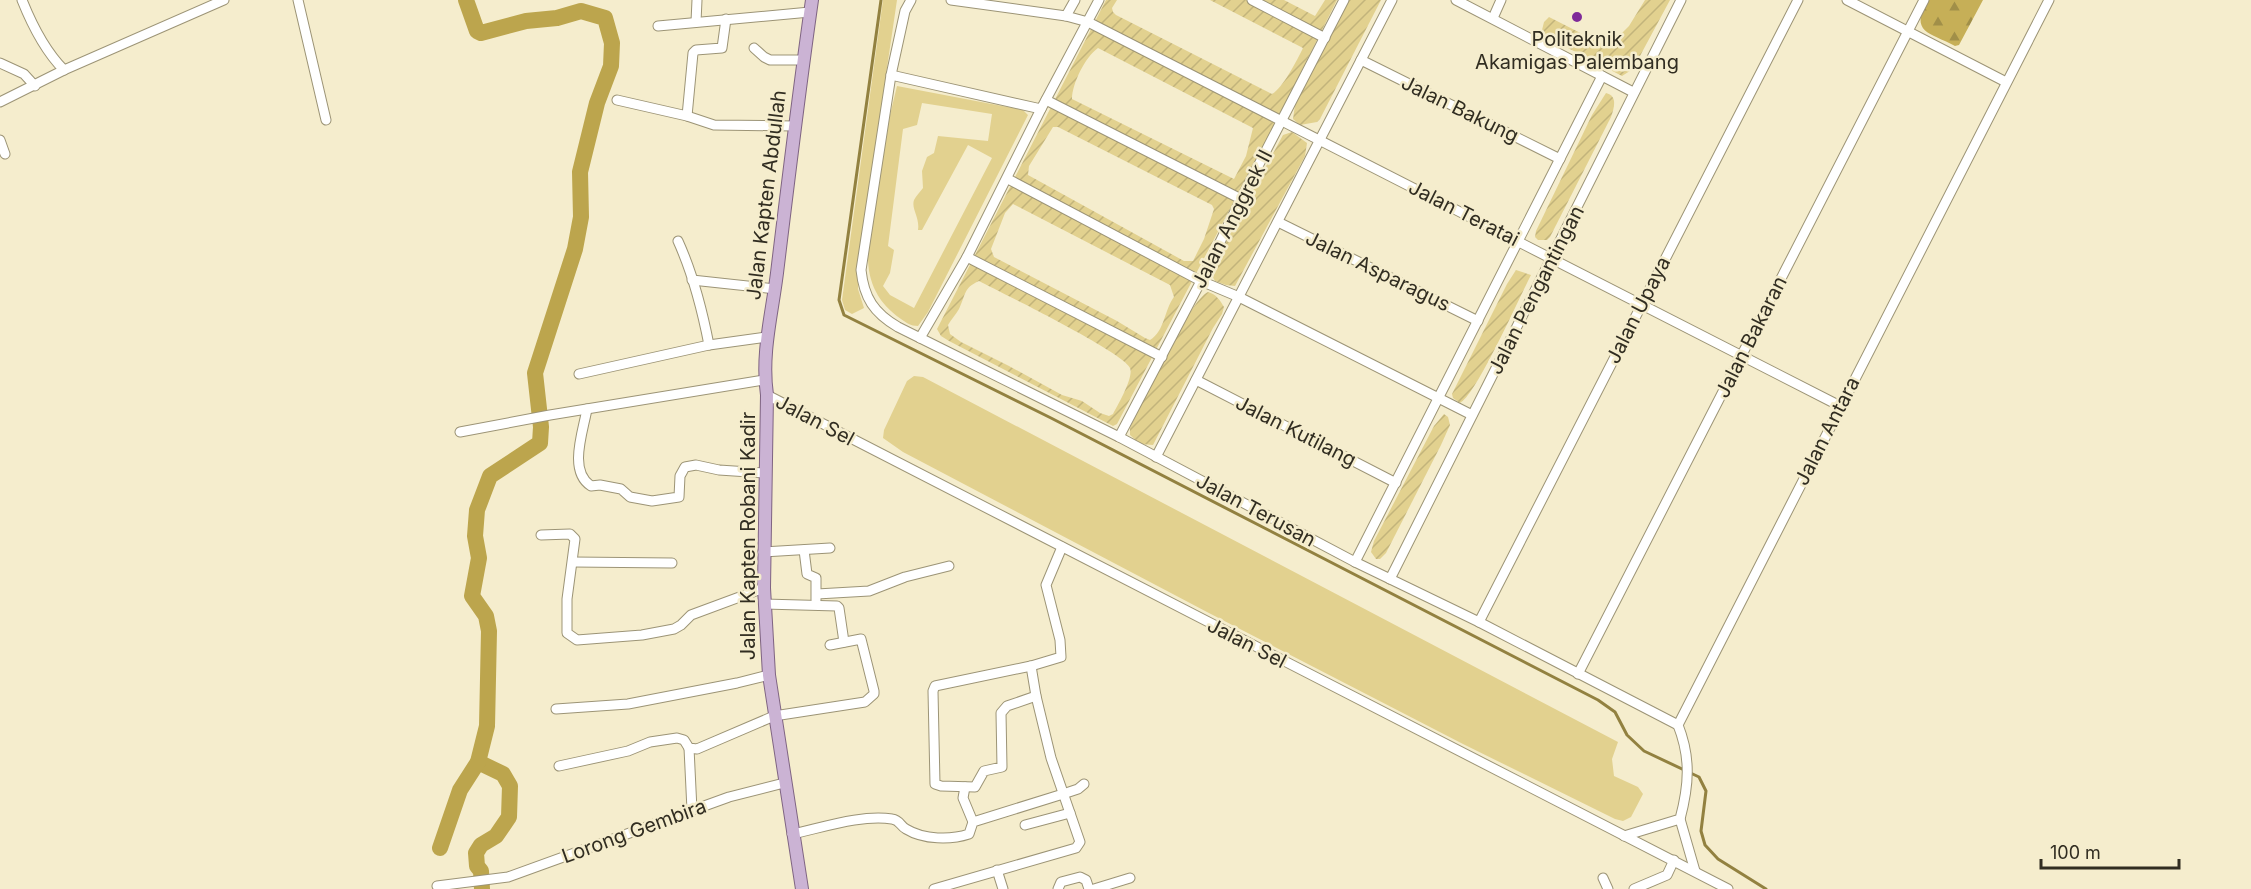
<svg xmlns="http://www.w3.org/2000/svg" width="2251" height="889" viewBox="0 0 2251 889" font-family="Inter,sans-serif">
<defs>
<pattern id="forest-firs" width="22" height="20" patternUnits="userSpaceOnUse" patternTransform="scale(1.5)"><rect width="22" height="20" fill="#c6af57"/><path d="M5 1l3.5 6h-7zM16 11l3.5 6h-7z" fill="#a18f48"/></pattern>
<pattern id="garden-furrows" width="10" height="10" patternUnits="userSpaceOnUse" patternTransform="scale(1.5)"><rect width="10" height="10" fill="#e2d18f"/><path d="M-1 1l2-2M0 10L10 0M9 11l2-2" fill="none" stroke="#c2b47b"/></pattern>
</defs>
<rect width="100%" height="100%" fill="#f5edcd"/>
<g fill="#e2d18f" fill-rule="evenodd">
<polygon points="883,0 897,0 872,169 858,289 864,308 852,314 845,310 842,300"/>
<path d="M897 86 1023 110 1028 115 928 312 918 326C910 326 907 323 901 319 877 302 867 281 868 252L890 115ZM922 103 992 114 988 141 938 136 934 153 927 157 922 171 923 188C920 192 916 196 914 200 911 209 920 217 918 230H922L968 145 992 158 914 308 890 295 883 286 890 273 894 250 888 246 903 129 917 125Z"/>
<polygon points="914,376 923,377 1618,742 1612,759 1614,776 1638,787 1643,794 1631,817 1623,821 1615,819 1463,744 1207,612 903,452 883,438 884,430 907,381"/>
</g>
<path fill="url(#forest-firs)" d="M1927 0H1983L1959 45 1955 46C1929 32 1910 33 1927 0Z"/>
<g fill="url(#garden-furrows)" fill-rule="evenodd">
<path d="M1106 0H1117L1112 8 1113 12 1116 15 1272 94C1283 88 1297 60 1303 48L1210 0H1284L1315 16 1325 0H1337L1283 108 1117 424 1113 426 949 341 941 336 937 329ZM1098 48 1253 128 1246 156 1234 179 1072 99C1072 84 1085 57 1098 48ZM1053 127H1058L1212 205 1214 209 1204 239 1193 261H1184L1028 175 1029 166ZM1013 204 1170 285 1174 297C1164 310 1165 331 1150 340L1145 338 1117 321 994 257 991 249 1005 213ZM979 281C1002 293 1123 352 1130 368 1134 377 1118 405 1113 414L1109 416 1100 413 1082 401 1062 395 1009 366 961 342 950 334 948 325C951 320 956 314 959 309 966 295 963 288 979 281Z"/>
<polygon points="1349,0 1381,0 1320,119 1317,122 1300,125 1293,119 1295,105"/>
<polygon points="1645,0 1670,0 1633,69 1622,76 1541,34 1544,22 1549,17 1608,47 1629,26"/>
<path d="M1606 93C1618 96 1614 108 1611 117L1550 237 1547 240H1538L1535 237 1536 231 1592 115Z"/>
<polygon points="1292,132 1307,143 1305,156 1235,286 1226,285 1215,281 1211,274 1227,238 1283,135"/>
<path d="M1516 270 1531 275C1520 296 1476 396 1460 403L1453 398 1452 394 1507 284Z"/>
<path d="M1208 292C1216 294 1220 300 1224 307L1222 314 1213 328 1153 445 1140 444 1130 435V428C1142 404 1189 300 1208 292Z"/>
<polygon points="1444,414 1448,417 1450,425 1441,445 1386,553 1380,559 1376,559 1371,552 1374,541 1434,426"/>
</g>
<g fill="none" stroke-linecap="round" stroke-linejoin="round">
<polyline stroke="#928140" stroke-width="3" points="881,0 839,300 844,315 1051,418 1598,700 1615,712 1627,735 1644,751 1699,777 1706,791 1701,831 1705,845 1718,859 1766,889"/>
<g stroke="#bca54d" stroke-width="16">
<polyline points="478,762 503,774 510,786 509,817 496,836 481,845 476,853 477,866 481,871 482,889"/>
<polyline points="440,848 460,790 478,762 487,726 489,631 486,616 472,596 479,558 475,536 477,510 490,476 540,443 541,427 535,373 575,249 581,217 580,172 597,103 611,66 612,43 605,18 581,11 557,18 526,21 481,33 477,31 466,0"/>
</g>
<defs>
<g id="minor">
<path d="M22 0C32 25 45 51 64 70"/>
<polyline points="298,0 326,120"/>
<path d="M911 0 905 11 891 75 861 270C864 298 874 313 898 327L1119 437 1355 562 1479 622 1678 725"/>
<polyline points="951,0 1066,16 1088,22 1840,406"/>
<polyline points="1252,0 1325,38"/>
<polyline points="1456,0 1633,92"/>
<polyline points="1847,0 2006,82"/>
<polyline points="1066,16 1075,0"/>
<polyline points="1493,18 1501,0"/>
<polyline points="696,22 697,0"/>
<polyline points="658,26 810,12"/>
<polyline points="754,48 764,57 770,60 803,60"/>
<polyline points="1361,60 1560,159"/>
<polyline points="0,63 24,74 35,86"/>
<polyline points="891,75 1041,109 1099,0"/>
<polyline points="617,100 687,116 714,125 794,126"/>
<polyline points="1046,100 1241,199"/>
<polyline points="0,102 64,70 224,0"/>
<polyline points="687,116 693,53 696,50 722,48 726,19"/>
<polyline points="0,140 5,154"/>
<polyline points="1008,179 1201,281 1239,297 1472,415"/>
<polyline points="1278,222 1478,321"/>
<path d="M678 241C693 274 702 309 709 345"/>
<polyline points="967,257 1162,357"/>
<polyline points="692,280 775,289"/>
<polyline points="920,338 967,257 1041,109"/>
<polyline points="579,374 709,345 767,337"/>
<polyline points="1196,380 1396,483"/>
<polyline points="767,395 1728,889"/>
<path d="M587 409C583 432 568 471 591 486L600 485 621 489 630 497 652 501 679 497 680 476 685 467 696 465 719 470 765 473"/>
<polyline points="460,432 550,415 764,380"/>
<polyline points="1119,437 1201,281 1241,199 1344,0"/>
<polyline points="1156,457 1392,0"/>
<polyline points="541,535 570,534 575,539 567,599 567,633 577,640 642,635 674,629 681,625 691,615 764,588"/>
<polyline points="804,550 807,574 816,578 816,600"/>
<polyline points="763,552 830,548"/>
<polyline points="573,562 672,563"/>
<polyline points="1355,562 1602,76"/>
<polyline points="1390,579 1681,0"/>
<polyline points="817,594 869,591 905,577 949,566"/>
<polyline points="764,604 837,606 839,608 844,642"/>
<polyline points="1479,622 1798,0"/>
<polyline points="1578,674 1924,0"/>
<polyline points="1036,696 1007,706 1001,713 1002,767 984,771 975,787 941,786 935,784 933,691 935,686 1031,666 1061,657 1060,640 1046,585 1062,547"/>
<polyline points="556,709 628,704 737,683 769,675"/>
<polyline points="689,748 692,810"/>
<polyline points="559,766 628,751 650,742 677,738 684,740 689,748 697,749 774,716 865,702 874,694 874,691 861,639 830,645"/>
<polyline points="965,787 963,798 973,822"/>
<polyline points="1680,819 1695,871"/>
<polyline points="1025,825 1070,813"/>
<path d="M792 834C821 828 862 814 892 819 900 820 900 826 906 829 924 840 951 840 969 834L973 822 1063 794 1078 789 1084 784"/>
<path d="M1624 836 1680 819C1689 785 1691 758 1678 725L2049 0"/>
<polyline points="997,870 1003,889"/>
<polyline points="1603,878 1608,889"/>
<polyline points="437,886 508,877 729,797 784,783"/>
<polyline points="934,889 1076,848 1080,842 1051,758 1036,696 1031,666"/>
<polyline points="1058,889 1061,882 1080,877 1086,880 1089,889"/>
<polyline points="1094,889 1130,878"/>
<polyline points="1634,889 1667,875 1674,860"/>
</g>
<path id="major" d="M802 889 769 675 764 588 767 395C761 354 772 314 777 273 788 182 799 91 812 0"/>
</defs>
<use href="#minor" stroke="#9c9476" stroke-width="11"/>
<use href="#major" stroke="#7f6482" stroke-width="14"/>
<use href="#minor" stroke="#fff" stroke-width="9"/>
<use href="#major" stroke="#cbb3d4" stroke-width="12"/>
</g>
<circle fill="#7f2a99" stroke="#f5edcd" stroke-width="2" cx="1577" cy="17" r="6"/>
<g text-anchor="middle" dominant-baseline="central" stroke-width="5" stroke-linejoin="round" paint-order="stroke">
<g font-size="20" fill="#312d21" stroke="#f5edcd">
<text x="1577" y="39">Politeknik<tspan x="1577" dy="23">Akamigas Palembang</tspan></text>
</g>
<g font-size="20" fill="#312d21" stroke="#f5edcd">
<text transform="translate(1460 109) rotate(26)">Jalan Bakung</text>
<text transform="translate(766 195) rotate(-83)">Jalan Kapten Abdullah</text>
<text transform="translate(1464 213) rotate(27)">Jalan Teratai</text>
<text transform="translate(1232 219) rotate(-63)">Jalan Anggrek II</text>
<text transform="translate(1378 271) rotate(26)">Jalan Asparagus</text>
<text transform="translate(1536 290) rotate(-63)">Jalan Pengantingan</text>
<text transform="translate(1638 310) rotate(-63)">Jalan Upaya</text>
<text transform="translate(1751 337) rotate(-63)">Jalan Bakaran</text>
<text transform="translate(815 420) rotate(28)">Jalan Sel</text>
<text transform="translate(1296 431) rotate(27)">Jalan Kutilang</text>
<text transform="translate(1827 431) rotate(-63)">Jalan Antara</text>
<text transform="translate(1256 510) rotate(28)">Jalan Terusan</text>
<text transform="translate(748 536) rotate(-90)">Jalan Kapten Robani Kadir</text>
<text transform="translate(1247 643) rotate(27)">Jalan Sel</text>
<text transform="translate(634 831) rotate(-20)">Lorong Gembira</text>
</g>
</g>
<path d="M2041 859v9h138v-9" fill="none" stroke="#312d21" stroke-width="3"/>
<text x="2050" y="859" font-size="18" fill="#312d21" stroke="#f5edcd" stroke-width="4.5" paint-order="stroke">100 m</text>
</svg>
